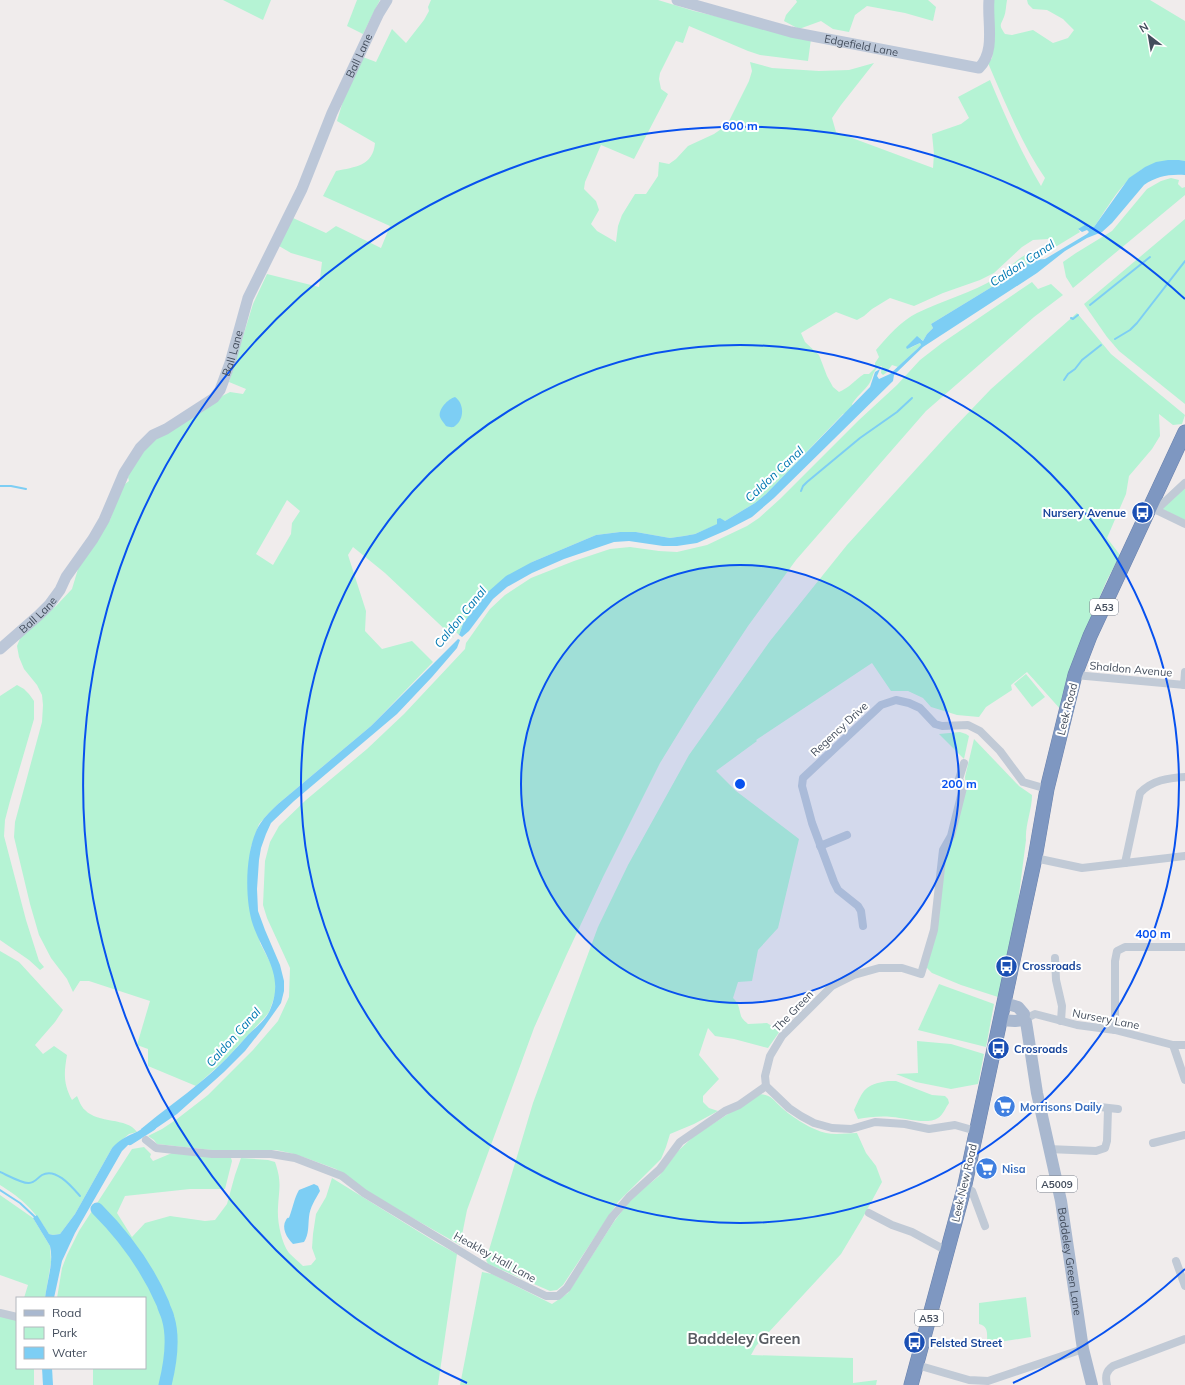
<svg xmlns="http://www.w3.org/2000/svg" width="1185" height="1385" viewBox="0 0 1185 1385" font-family="Mulish,sans-serif">
<rect width="100%" height="100%" fill="#f0ecec"/>
<g fill="#b5f3d4" fill-rule="evenodd">
<polygon points="223,0 271,0 263,20"/>
<polygon points="357,0 380,0 363,34 347,26"/>
<path d="M431 0H658L694 11 811 39 808 61 760 55 748 51 689 26 683 43 676 41 660 73 659 79 661 89 668 94 634 159 601 145 585 182 584 189 596 201 599 210 591 224 597 231 616 242 618 226 622 215 635 194H646L658 176 659 162 669 164 676 159 688 146 714 134 727 125 749 81 752 71 750 62 772 68 819 71 849 70 874 63 841 105 832 118 836 132 933 168 934 154 932 134 961 124 969 118 958 97 990 80C1005 116 1021 152 1041 186L1045 178C1021 143 1005 102 988 63L992 58 993 51 994 0H1007C1006 5 1006 12 1004 17 1000 26 999 25 1005 34L1012 35 1033 30 1053 43 1068 38 1074 30 1063 19 1047 10 1033 9 1028 4 1027 0H1150L1185 21V161C1178 160 1173 160 1167 161 1129 165 1114 199 1094 227L1078 229 1080 232 1057 246H1052L1048 239 1033 240 1022 247 994 273 980 280 943 293 914 306 890 298 872 309 864 316 857 320 836 312 801 333 805 342 819 355 827 376 833 387 839 392C849 388 855 380 864 374H869L875 368V363L879 357 876 350C888 336 901 321 917 313 943 300 972 293 996 278 1009 270 1018 255 1034 252L1026 266 931 324 933 328 927 334 923 341 921 339 910 348 920 343 921 345 898 367 892 365 886 373 883 375 881 373 882 366C872 369 874 377 869 384 864 391 857 396 852 404L855 411 843 414 766 494 755 503 725 521 717 519 718 524 695 534 684 536 670 538 636 532H620L596 535 532 562 463 624 459 635 455 631 450 632 454 638 385 573 353 547 348 555 366 611 365 631 382 649 412 641 433 662 371 726 278 804 268 814 259 824 251 847 249 864 260 943 272 966 275 976 276 990 274 998 269 1012 265 1017 225 1060 196 1086 148 1066V1049L137 1045 150 1001 89 981H80L73 992 67 979 51 958 39 935 30 904 14 837 15 822 42 722 43 705 42 695 37 685 24 669 19 657 17 646 21 636 56 606 72 589 78 569 91 546 110 520 121 487 129 481 128 477 135 458 155 439 224 395 230 392 243 394 246 389 229 382 253 304 267 274 319 287 322 262 291 253 279 246 293 218 326 233 336 226 381 248 390 226 323 196 336 171C355 167 373 166 375 143L337 121 346 91 363 57 376 62 392 29 406 43 424 20 429 11 428 7ZM287 500 300 511 292 523 291 534 273 565 256 554Z"/>
<polygon points="796,0 928,0 936,7 933,21 905,13 867,6 855,15 849,32 833,29 821,21 799,29 784,21 786,15 797,2"/>
<polygon points="1171,178 1179,180 1178,184 1182,188 1185,187 1185,195 1073,288 1066,277 1063,262 1076,253 1112,231 1147,189 1161,181"/>
<polygon points="1185,219 1185,404 1119,351 1107,337 1084,304"/>
<polygon points="1032,282 1038,289 1051,284 1063,295 1034,317 926,411 796,560 748,626 695,706 660,763 603,877 566,956 534,1028 467,1210 460,1245 374,1196 336,1169 306,1158 290,1153 276,1150 255,1150 230,1152 157,1144 154,1140 148,1136 162,1129 177,1119 208,1095 253,1050 278,1021 289,997 290,968 267,918 263,905 265,861 270,842 279,826 306,800 367,749 404,714 465,649 466,643 490,609 505,595 531,578 574,561 610,549 630,547 659,551 677,552 707,545 747,526 759,518 780,499 859,420 897,385 920,360 942,343"/>
<path d="M1077 313 1111 354 1185 415 1182 424 1173 425 1159 414 1160 436 1152 449 1129 476 1126 494 1107 538 1120 555 1107 580 1083 636 1062 711 1027 672 1011 685 1012 690 986 707 979 717 957 715 941 710 931 707 923 698 908 691H891L872 663 756 740 757 741 716 771 736 791 799 839 778 928 758 950 752 981 738 982 733 998C739 1003 739 1009 741 1016 742 1019 746 1022 748 1024L767 1023 780 1031 768 1048 734 1039 715 1036 708 1028 699 1055 719 1079 703 1096V1102L709 1108 718 1111 694 1124 670 1134 666 1147 661 1159 618 1202 563 1285 557 1290 550 1291 488 1264 486 1260 533 1103 598 927 628 865 689 755 770 641 847 545 948 434 991 389Z"/>
<polygon points="1185,486 1185,520 1162,509"/>
<polygon points="1026,674 1045,697 1032,707 1014,684"/>
<polygon points="17,685 24,689 29,694 34,701 34,719 10,801 5,820 4,836 26,920 39,961 44,967 40,970 29,960 0,940 0,696"/>
<polygon points="960,732 966,734 969,736 964,759 939,734"/>
<path d="M974 739 1019 786 1032 795C1032 810 1025 825 1026 840L1016 918 998 997 961 985 932 973 927 968 926 963 945 851 966 790 965 777Z"/>
<path d="M0 951 19 962 63 1010 55 1022 35 1045 43 1054 54 1046 67 1055C64 1073 63 1083 72 1100L77 1096C79 1100 81 1107 85 1110 98 1124 127 1117 137 1132L129 1134 112 1148 75 1214 60 1234 53 1235 49 1234C34 1210 24 1200 0 1185Z"/>
<polygon points="939,984 994,1004 986,1047 918,1030"/>
<polygon points="917,1041 951,1044 984,1054 978,1084 951,1089 916,1082 896,1074 918,1073"/>
<path d="M888 1081H896L932 1095 945 1096 948 1099 949 1103C946 1107 943 1115 938 1118 927 1125 905 1118 892 1117 880 1116 869 1117 858 1119L854 1110C864 1089 864 1085 888 1081Z"/>
<path d="M759 1094C772 1095 773 1100 782 1108 792 1117 812 1130 826 1133 836 1135 847 1133 857 1133L866 1153 876 1166 882 1182 862 1219 841 1254 756 1346 751 1355 853 1358V1383L877 1380 876 1385H460L482 1272 492 1274 552 1304 568 1293 613 1223 631 1199 659 1176 678 1151 694 1136Z"/>
<path d="M144 1147 151 1154 150 1157 153 1161 172 1153 231 1158 232 1161 225 1189H190L125 1196 117 1213 132 1237 145 1223 170 1216 205 1221 215 1220 227 1204 235 1175 241 1158 268 1160 275 1162C282 1182 279 1188 278 1208 277 1220 281 1242 289 1253 293 1257 298 1261 303 1266L311 1265 316 1259 312 1248 313 1234 316 1214 326 1197 332 1178 437 1243 457 1254 438 1385H93V1368H145V1298H57L62 1268 67 1255 79 1231 132 1149Z"/>
<polygon points="0,1195 33,1218 50,1246 51,1262 45,1298 24,1298 28,1285 0,1275"/>
<path d="M1026 1297 1031 1337 987 1344C987 1335 989 1326 979 1324V1303Z"/>
<polygon points="0,1314 17,1319 17,1368 34,1368 34,1385 0,1385"/>
</g>
<g fill="#7dcef4">
<path d="M1168 160H1179L1185 161V175C1169 174 1157 176 1144 185L1112 223 1102 232 1087 238 1065 251 1037 273 923 347 894 375 893 381 774 498 752 517 727 530 697 543 677 546H663L629 541 614 542 564 559 532 573 507 587 493 599 469 631 462 637 459 635 463 624 481 598 506 576 532 562 596 535 620 532H636L670 538 684 536 695 534 717 524V519L720 518 725 521 755 503 766 494 870 387 875 372 880 369 877 376 879 379 890 374 917 349 921 345 920 343 907 349 906 347 917 336 923 341 927 334 933 328 931 324 1026 266 1034 252H1036L1034 260 1045 259 1087 234 1089 232 1087 230 1082 232 1078 229 1085 225 1089 228 1094 227 1129 178 1145 167 1156 162Z"/>
<path d="M455 397C464 403 465 419 455 426 453 428 449 427 446 426 444 423 441 420 440 417 438 409 448 399 455 397Z"/>
<path d="M458 639 460 640 457 648 432 677 397 714 294 801 271 823 266 834 261 848 259 860 257 889 258 911 265 930 280 965 284 981V991L281 1003 264 1027 245 1051 224 1072 177 1114 155 1129 144 1133 141 1129C161 1112 183 1097 203 1080 219 1067 234 1051 248 1035 255 1028 266 1020 270 1010 285 975 264 956 253 925 244 899 245 847 260 824 265 816 272 810 278 804L371 726Z"/>
<path d="M137 1132 139 1136 131 1142 122 1151 75 1233 62 1261 54 1298H45C47 1281 54 1262 50 1246L33 1218 37 1215 49 1234 53 1235 60 1234 75 1214 112 1148C119 1140 127 1136 137 1132Z"/>
<path d="M314 1184 318 1186 320 1191C315 1200 310 1207 309 1217 308 1226 309 1234 304 1242L293 1244C287 1238 281 1228 286 1220 289 1215 288 1221 290 1215 293 1207 294 1199 299 1190Z"/>
<polygon points="42,1368 52,1368 53,1385 43,1385"/>
</g>
<g fill="none" stroke-linecap="round" stroke-linejoin="round">
<g stroke="#7dcef4" stroke-width="2">
<polyline points="1090,305 1150,257"/>
<polyline points="1071,318 1073,319 1078,315"/>
<polyline points="1115,339 1130,330 1137,323 1185,261"/>
<polyline points="1064,380 1068,374 1075,369 1082,360 1101,345"/>
<polyline points="0,486 11,486 26,489"/>
<polyline points="801,491 803,486 807,482 860,438 897,412 912,398"/>
<path d="M0 1172C7 1175 23 1184 29 1183 35 1183 37 1178 42 1175 56 1167 72 1187 80 1196"/>
<polyline points="0,1190 20,1203 35,1217"/>
</g>
<polyline stroke="#7dcef4" stroke-width="8" points="130,1141 152,1127"/>
<path stroke="#7dcef4" stroke-width="13" d="M97 1209C124 1236 148 1269 163 1304 164 1309 167 1313 168 1318 174 1338 170 1365 165 1385"/>
<defs>
<polyline id="highway" points="911,1385 964,1189 1035,858 1047,789 1075,675 1090,636 1185,432"/>
</defs>
<use href="#highway" stroke="#6a82ad" stroke-width="15"/>
<g stroke="#c1cad6" stroke-width="8">
<polyline points="1152,507 1156,510 1185,524"/>
<polyline points="1156,510 1185,483"/>
<polyline points="1075,675 1185,685"/>
<polyline points="1184,685 1185,672"/>
<polyline points="964,763 959,779 963,788 951,836 943,850 934,930 921,974 902,968 879,968 854,975 832,986 782,1036 770,1056 765,1076 766,1086 789,1108 801,1116 814,1123 832,1128 851,1129 875,1122 905,1124 929,1129 955,1125 976,1131"/>
<polyline points="820,846 847,835"/>
<polyline points="1035,858 1082,868 1185,856"/>
<path d="M1125 863 1140 793C1152 780 1168 778 1185 777"/>
<polyline points="863,926 861,911 858,906 838,890 834,882 812,823 802,786 803,778 881,705 896,700 909,703 920,708 935,724 942,726 968,725 980,731 1000,751 1023,782 1047,789"/>
<polyline points="1055,958 1056,980 1062,1006 1061,1021"/>
<polyline points="1026,1022 1029,1017 1035,1014 1077,1025 1115,1030 1173,1045 1185,1045"/>
<polyline points="1115,1030 1115,961 1117,951 1125,947 1185,947"/>
<polyline points="1173,1045 1185,1080"/>
<polyline points="1091,1106 1118,1109"/>
<polyline points="146,1140 156,1148 212,1154 271,1154 295,1158 342,1176 364,1193 486,1267 546,1296 558,1296 567,1288 612,1217 629,1197 660,1169 680,1142 725,1111 739,1105 766,1086"/>
<polyline points="1153,1143 1185,1135"/>
<polyline points="1048,1149 1096,1151 1105,1148 1107,1141 1108,1109"/>
<polyline points="964,1189 972,1191 985,1226"/>
<polyline points="869,1213 892,1225 912,1232 947,1251"/>
<polyline points="1176,1261 1185,1286"/>
<polyline points="0,1313 17,1317"/>
<polyline points="917,1365 969,1380 988,1381 1083,1349"/>
<path d="M1107 1385C1105 1376 1106 1371 1113 1366L1185 1339"/>
</g>
<g stroke="#bcc7d8" stroke-width="11">
<path id="s1" d="M677 0 791 32 979 68C996 51 987 22 989 0"/>
<path id="s2" d="M0 649 39 615 49 605 60 590 66 577 93 539 104 520 124 473 140 448 153 435 166 429 214 398 220 390 230 363 248 298 302 189 332 113 379 13 387 0"/>
</g>
<g stroke="#a9b8cf" stroke-width="12">
<path id="s3" d="M1004 1003 1018 1007 1024 1014 1023 1020 1026 1022 1027 1028 1037 1093 1061 1201 1083 1349 1092 1385"/>
<polyline points="1000,1020 1015,1021 1023,1020"/>
</g>
<use href="#highway" stroke="#7e97c1" stroke-width="14"/>
</g>
<circle cx="740" cy="784" r="219" fill="#0751ef" fill-opacity=".12"/>
<g fill="none" stroke="#0751ef" stroke-width="2">
<circle cx="740" cy="784" r="219"/>
<circle cx="740" cy="784" r="439"/>
<path d="M1185 1269A658 658 0 0 1 1013 1383M467 1383A658 658 0 1 1 1185 299"/>
</g>
<defs>
<symbol id="bus-disc" viewBox="-11 -11 22 22"><circle r="9.5" fill="#1a4fb4" stroke="#fff"/><path d="M-5-6H5V4H4V6H2V4H-2V6H-4V4H-5ZM-3.5-4V0h7V-4ZM-3.5 1.2v1.5H-2V1.2ZM2 1.2v1.5H3.5V1.2Z" fill="#fff"/></symbol>
<symbol id="supermarket-disc" viewBox="-11 -11 22 22"><circle r="9.5" fill="#3f7fe0" stroke="#fff"/><path d="M-6-5.5h2.5l.6 2H6L4.5 2H-2.5L-4.4-4H-6ZM-1.5 3.2a1.3 1.3 0 1 0 .1 0ZM3 3.2a1.3 1.3 0 1 0 .1 0Z" fill="#fff"/></symbol>
</defs>
<g fill-rule="evenodd">
<use href="#bus-disc" x="1130" y="500" width="25" height="25"/>
<use href="#bus-disc" x="994" y="954" width="25" height="25"/>
<use href="#bus-disc" x="986" y="1036" width="25" height="25"/>
<use href="#supermarket-disc" x="992" y="1094" width="25" height="25"/>
<use href="#supermarket-disc" x="974" y="1156" width="25" height="25"/>
<use href="#bus-disc" x="902" y="1330" width="25" height="25"/>
</g>
<g text-anchor="middle" dominant-baseline="central" stroke-width="4" stroke-linejoin="round" paint-order="stroke">
<g fill="#fff" stroke="#7b828d" stroke-width="1">
<rect x="1090" y="599" width="28" height="16" rx="3"/>
<rect x="1037" y="1176" width="40" height="16" rx="3"/>
<rect x="915" y="1310" width="28" height="16" rx="3"/>
</g>
<g font-size="10" font-weight="bold" fill="#434d5c">
<text x="1104" y="607">A53</text>
<text x="1057" y="1184">A5009</text>
<text x="929" y="1318">A53</text>
</g>
<g font-size="11" fill="#434d5c" stroke="#fff">
<text stroke="none"><textPath href="#s1" startOffset="190">Edgefield Lane</textPath></text>
<text stroke="none"><textPath href="#s2" startOffset="711">Ball Lane</textPath></text>
<text stroke="none"><textPath href="#s2" startOffset="387">Ball Lane</textPath></text>
<text stroke="none"><textPath href="#s2" startOffset="51">Ball Lane</textPath></text>
<text transform="translate(1131 669) rotate(5)">Shaldon Avenue</text>
<text transform="translate(1067 709) rotate(-76)">Leek Road</text>
<text transform="translate(839 729) rotate(-43)">Regency Drive</text>
<text transform="translate(793 1011) rotate(-46)">The Green</text>
<text transform="translate(1106 1019) rotate(11)">Nursery Lane</text>
<text transform="translate(964 1183) rotate(-77)">Leek New Road</text>
<text transform="translate(495 1257) rotate(29)">Heakley Hall Lane</text>
<text stroke="none"><textPath href="#s3" startOffset="277">Baddeley Green Lane</textPath></text>
</g>
<g font-size="11" font-weight="bold" fill="#164399" stroke="#fff" text-anchor="start">
<text x="1126" y="513" text-anchor="end">Nursery Avenue</text>
<text x="1022" y="966">Crossroads</text>
<text x="1014" y="1049">Crosroads</text>
<text x="930" y="1343">Felsted Street</text>
</g>
<g font-size="11" font-weight="bold" fill="#366cbe" stroke="#fff" text-anchor="start">
<text x="1020" y="1107">Morrisons Daily</text>
<text x="1002" y="1169">Nisa</text>
</g>
<g font-size="12" font-style="italic" fill="#0078b2" stroke="#fff">
<text transform="translate(1022 263) rotate(-33)">Caldon Canal</text>
<text transform="translate(774 474) rotate(-43)">Caldon Canal</text>
<text transform="translate(460 617) rotate(-51)">Caldon Canal</text>
<text transform="translate(233 1037) rotate(-48)">Caldon Canal</text>
</g>
<g font-size="15" font-weight="bold" fill="#585c62" stroke="#fff">
<text x="744" y="1338">Baddeley Green</text>
</g>
</g>
<circle cx="740" cy="784" r="6" fill="#0751ef" stroke="#fff" stroke-width="2"/>
<g font-size="12" text-anchor="middle" font-weight="bold" fill="#0751ef" stroke="#fff" stroke-width="4" stroke-linejoin="round" paint-order="stroke">
<text x="740" y="130">600 m</text>
<text x="959" y="788">200 m</text>
<text x="1153" y="938">400 m</text>
</g>
<rect x="16" y="1297" width="130" height="72" fill="#ffffff" stroke="#b4b8be"/>
<rect x="24" y="1310" width="20" height="6" fill="#a9b8cf" stroke="#b4b8be"/>
<text x="52" y="1317" font-size="12" fill="#434d5c">Road</text>
<rect x="24" y="1327" width="20" height="12" fill="#b5f3d4" stroke="#b4b8be"/>
<text x="52" y="1337" font-size="12" fill="#434d5c">Park</text>
<rect x="24" y="1347" width="20" height="12" fill="#7dcef4" stroke="#b4b8be"/>
<text x="52" y="1357" font-size="12" fill="#434d5c">Water</text>
<g transform="translate(1149 36) rotate(329)" stroke="#ffffff" stroke-width="3" paint-order="stroke">
<path d="M0-3L7 15L0 10L-7 15Z" fill="#434d5c"/>
<text y="-6" font-size="11" font-weight="bold" text-anchor="middle" fill="#434d5c">N</text>
</g>
</svg>
